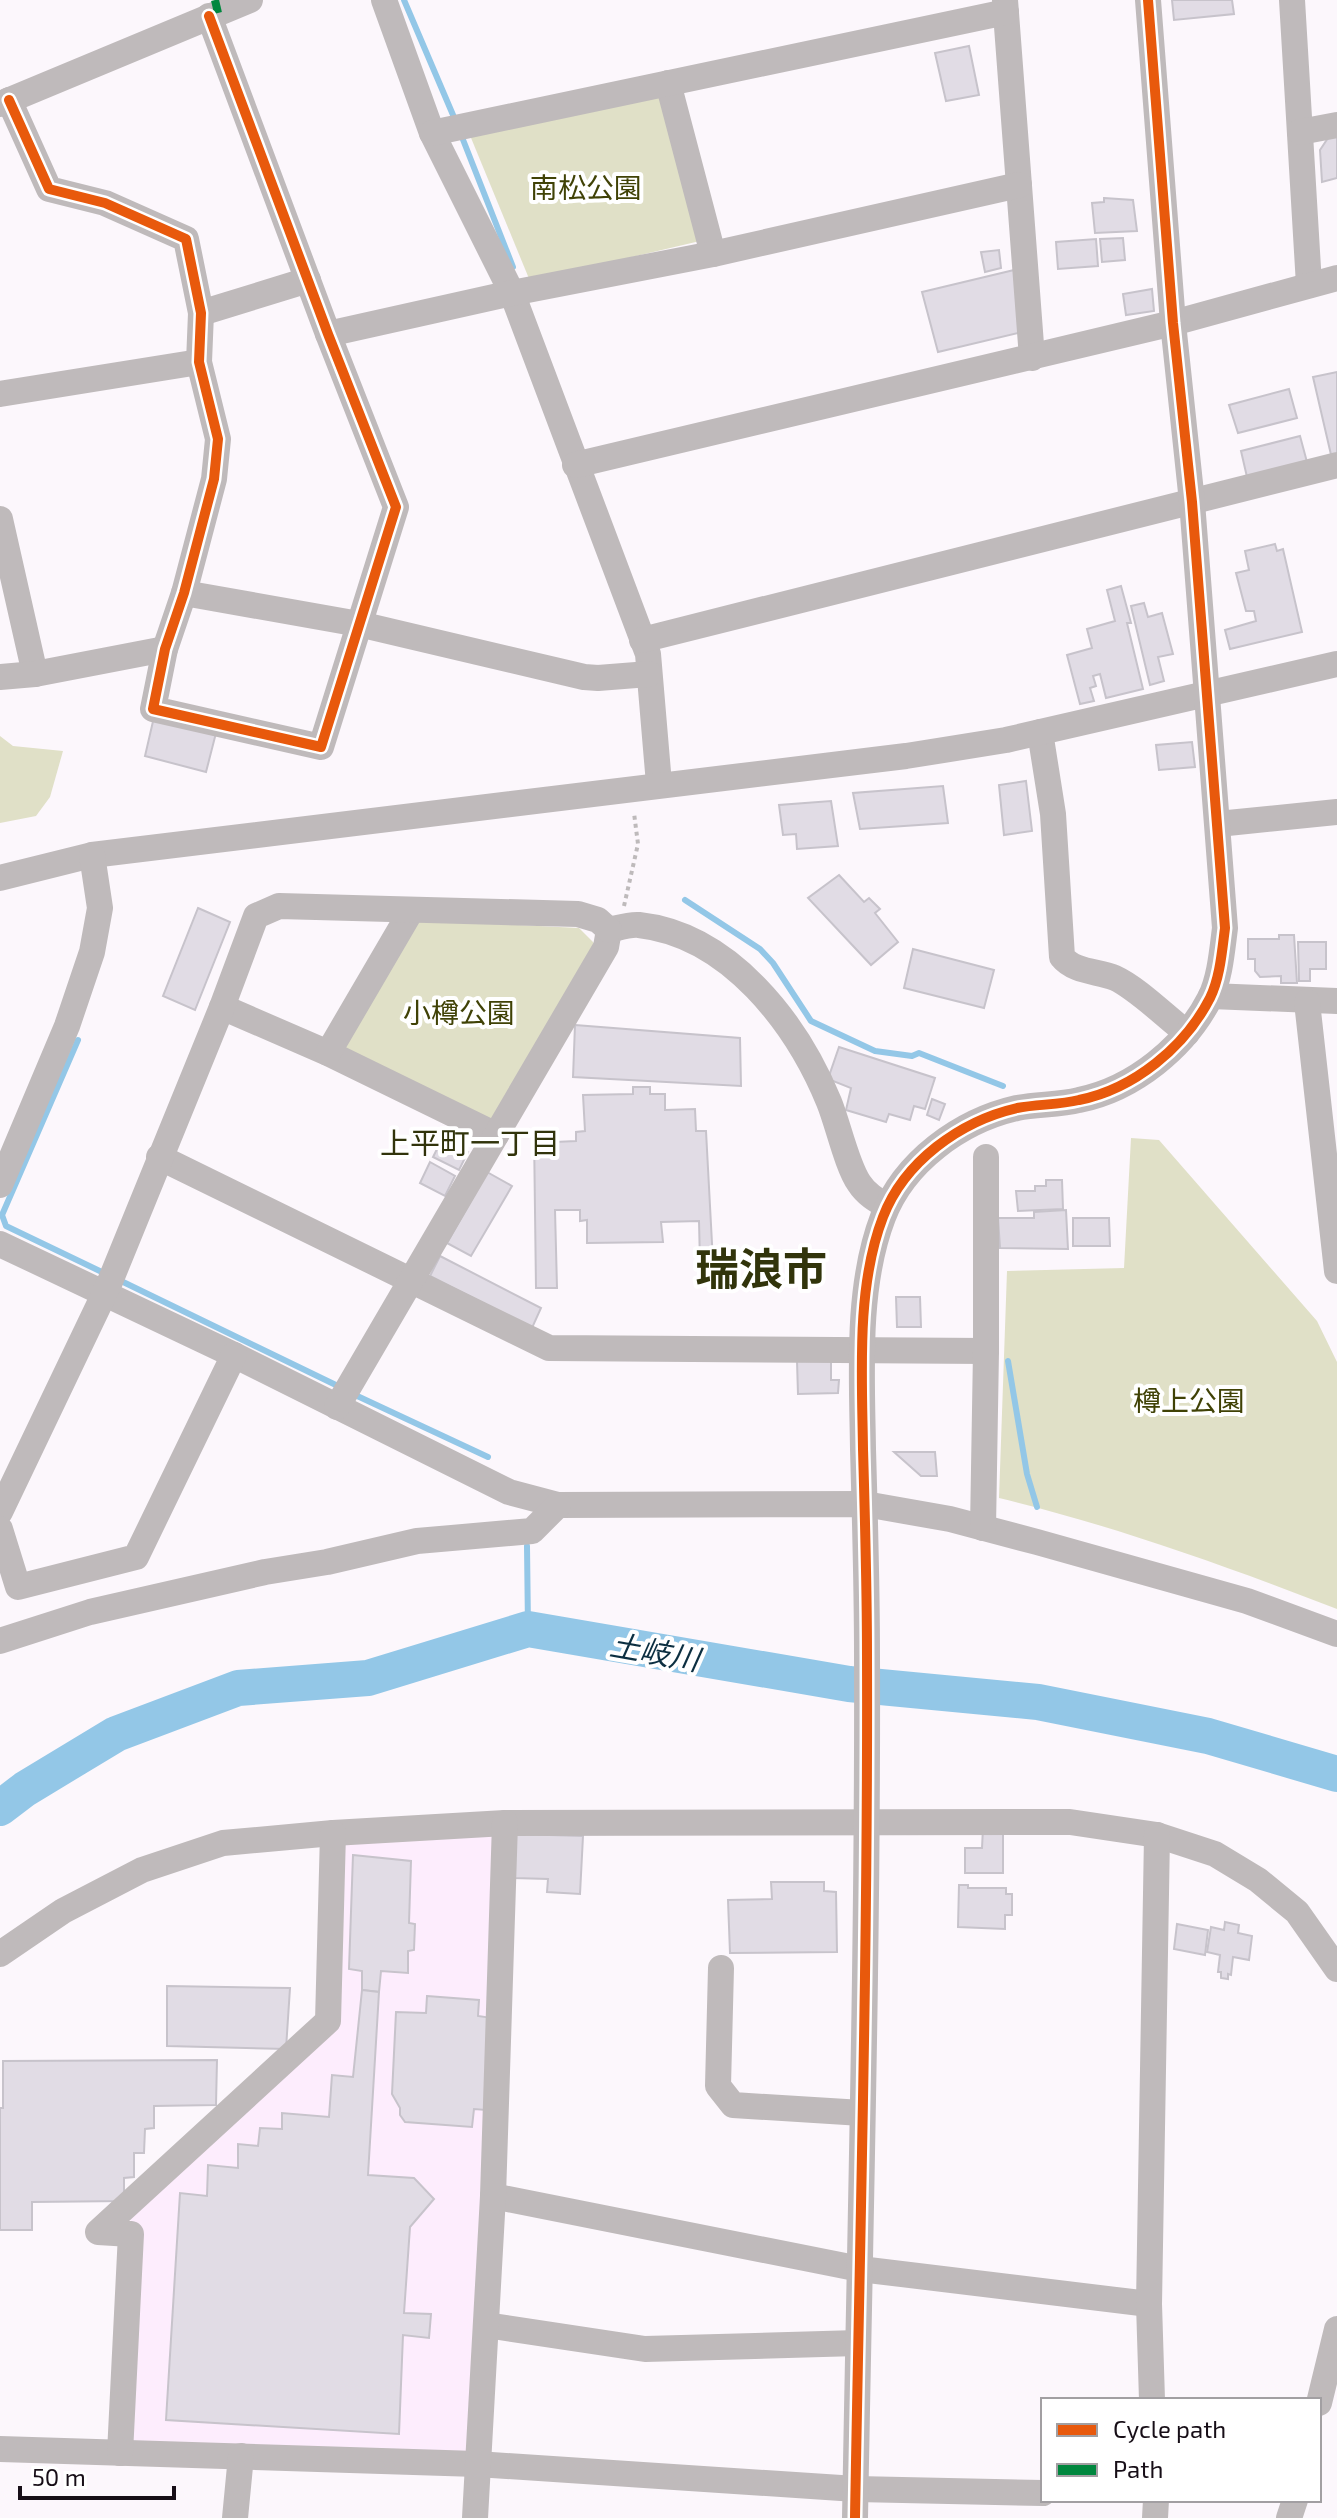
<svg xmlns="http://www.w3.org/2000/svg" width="1337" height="2518" viewBox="0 0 1337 2518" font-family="'Exo 2','Noto Sans JP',sans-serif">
<rect width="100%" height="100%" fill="#fcf7fc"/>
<polygon fill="#fdedfd" points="333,1833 505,1835 467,2454 120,2453 131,2216 328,2021"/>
<g fill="#e0e0c7">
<polygon points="662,89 700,241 530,281 469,133"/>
<polygon points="0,736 13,746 63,751 50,797 36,816 0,823"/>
<polygon points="414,920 579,928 594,943 492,1125 341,1049"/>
<path d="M1131 1138 1159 1140 1317 1321 1337 1362V1609C1226 1566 1115 1526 999 1498L1007 1271 1124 1268Z"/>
</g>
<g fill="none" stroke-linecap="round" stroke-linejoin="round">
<g stroke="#93c7e7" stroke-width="6">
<polyline points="404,0 456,122"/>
<polyline points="460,132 513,267"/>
<polyline points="685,900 760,949 773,963 811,1021 875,1051 912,1056 919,1053 1003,1086"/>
<polyline points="78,1040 2,1215 6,1226 106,1274"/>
<polyline points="119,1280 340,1387"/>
<polyline points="1008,1361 1027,1474 1037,1507"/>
<polyline points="353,1394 488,1457"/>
<polyline points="527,1546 528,1629"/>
</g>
<polyline stroke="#93c7e7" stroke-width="36" points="0,1808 25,1789 116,1734 238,1688 368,1678 528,1629 849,1684 1038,1702 1208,1736 1337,1774"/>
</g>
<g fill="#e1dce5" stroke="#c7c3cb" stroke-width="2">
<polygon points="1172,0 1232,0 1234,14 1174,20"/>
<polygon points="969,46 979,95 946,101 935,53"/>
<polygon points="1332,132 1337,132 1337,178 1322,182 1320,150"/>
<polygon points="1104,198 1133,200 1137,231 1095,233 1092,203 1104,202"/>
<polygon points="1123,238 1125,260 1102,262 1100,239"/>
<polygon points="1096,239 1098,266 1058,269 1056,242"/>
<polygon points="999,250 1001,268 985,272 981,252"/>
<polygon points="1014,270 1026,331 938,352 922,292"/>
<polygon points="1152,289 1154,311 1126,315 1123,294"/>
<polygon points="1337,372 1337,458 1332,459 1313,377"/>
<polygon points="1289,389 1297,418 1238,433 1229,405"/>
<polygon points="1300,436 1307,462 1247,477 1241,451"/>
<polygon points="1275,544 1277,551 1283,549 1302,632 1230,649 1225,630 1256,621 1254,611 1246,611 1236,573 1249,570 1245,551"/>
<polygon points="1121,586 1131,623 1127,623 1143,689 1106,698 1100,674 1093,676 1096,686 1090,688 1094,701 1080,704 1067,655 1092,648 1087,629 1115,621 1107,590"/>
<polygon points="1144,603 1148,617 1162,613 1173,654 1158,657 1164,681 1150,685 1131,606"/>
<polygon points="154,717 216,733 206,772 145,756"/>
<polygon points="1192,742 1195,767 1159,770 1156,745"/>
<polygon points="1026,781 1032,831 1004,835 999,785"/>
<polygon points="943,786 948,823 860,829 853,793"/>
<polygon points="831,801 838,846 797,849 796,834 783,835 779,805"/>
<polygon points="839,875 864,902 869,898 880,909 875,913 898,942 871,965 808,898"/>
<polygon points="198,908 230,922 195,1010 163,996"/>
<polygon points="1279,935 1294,935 1297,983 1281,983 1281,976 1260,977 1255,971 1255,959 1248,959 1248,939 1279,939"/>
<polygon points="1298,942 1326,942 1326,969 1310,969 1310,981 1299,981"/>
<polygon points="913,949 994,970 984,1008 904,988"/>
<polygon points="575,1025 740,1038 741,1086 573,1077"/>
<polygon points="839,1047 935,1078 925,1109 914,1106 910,1120 889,1114 886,1122 846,1110 851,1088 828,1079"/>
<polygon points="633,1087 650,1087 650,1094 665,1094 665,1110 695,1109 696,1131 706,1131 713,1262 700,1263 699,1221 661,1222 663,1242 587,1243 587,1220 580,1221 580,1210 555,1210 557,1288 536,1288 534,1133 554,1132 555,1142 576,1141 576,1132 585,1131 583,1095 633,1094"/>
<polygon points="932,1099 945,1104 939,1120 927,1115"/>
<polygon points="443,1137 468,1152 459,1170 433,1157"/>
<polygon points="430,1162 455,1176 445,1196 420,1183"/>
<polygon points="487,1172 512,1186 471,1256 447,1243"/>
<polygon points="1046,1180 1062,1180 1063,1209 1018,1211 1016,1191 1035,1191 1035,1186 1046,1186"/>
<polygon points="1066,1210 1068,1249 1000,1248 998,1218 1034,1218 1034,1212"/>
<polygon points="1073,1218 1109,1218 1110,1246 1073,1246"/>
<polygon points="440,1256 541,1308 532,1328 430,1276"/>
<polygon points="896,1297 920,1297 921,1327 897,1327"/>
<polygon points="797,1361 831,1361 831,1380 839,1380 838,1393 798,1394"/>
<polygon points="894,1452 935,1452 937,1476 921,1476"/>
<polygon points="1003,1827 1003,1873 965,1873 965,1848 982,1848 983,1828"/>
<polygon points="516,1834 583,1836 580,1894 547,1892 548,1879 514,1878"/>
<polygon points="353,1855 411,1861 409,1923 415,1924 414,1950 408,1951 408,1973 381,1971 379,1992 362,1990 362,1971 349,1969"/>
<polygon points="771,1882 824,1882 824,1891 836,1892 837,1952 730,1953 728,1900 772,1899"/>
<polygon points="959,1885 968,1885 968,1888 1006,1888 1006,1894 1012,1894 1012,1915 1005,1915 1005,1929 958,1927"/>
<polygon points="1225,1922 1239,1925 1238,1933 1252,1936 1249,1960 1233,1957 1231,1975 1228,1974 1228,1979 1221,1978 1221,1972 1218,1972 1220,1955 1207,1952 1211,1927 1224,1930"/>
<polygon points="1177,1924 1208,1930 1205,1955 1174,1949"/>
<polygon points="167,1986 290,1988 286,2049 167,2046"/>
<polygon points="362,1990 379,1992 368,2175 414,2178 434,2199 410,2227 404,2313 431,2314 429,2338 403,2335 399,2434 166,2420 180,2193 207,2196 208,2165 238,2168 238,2144 258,2146 260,2128 282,2129 282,2113 329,2117 332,2075 353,2077"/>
<polygon points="427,1996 479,2000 478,2016 492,2018 486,2110 474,2109 472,2127 405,2122 400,2115 400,2108 392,2094 396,2012 426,2013"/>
<polygon points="217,2060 216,2105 154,2106 154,2128 145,2129 144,2153 134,2153 134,2177 124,2178 124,2201 32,2202 32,2230 0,2230 0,2108 3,2108 3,2061"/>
</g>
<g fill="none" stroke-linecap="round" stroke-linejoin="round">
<polyline stroke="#bebabb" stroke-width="4" stroke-dasharray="4 4" stroke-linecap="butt" points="624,906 638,844 634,813"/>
<g stroke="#bfbabb" stroke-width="26">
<polyline points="384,0 432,133 512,293 648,654 659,784"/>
<polyline points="1005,0 1032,358"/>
<polyline points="1292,0 1309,285"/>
<polyline points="668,83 713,254"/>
<polyline points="9,100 49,189 105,203 186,239 201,313 199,362 218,439 214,479 184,593 165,649 153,709 321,747 396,507 328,334 209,16"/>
<polyline points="0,104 250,0"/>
<polyline points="1300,132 1337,125"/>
<polyline points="432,133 1006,12"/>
<polyline points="201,313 308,280"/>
<polyline points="328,334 512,293 713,254 1019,185"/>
<polyline points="0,394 199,362"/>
<polyline points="575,465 1173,323 1337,278"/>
<polyline points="0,519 35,674"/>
<polyline points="184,593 359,624 584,677 598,678 649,674"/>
<polyline points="642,640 1337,465"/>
<polyline points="0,677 35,674 165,649"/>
<path d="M1040 732 1053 814 1062 957C1074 972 1098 971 1115 978 1137 988 1166 1017 1187 1033"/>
<polyline points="1218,824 1337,812"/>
<polyline points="0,878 92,855 906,756 1006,740 1337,664"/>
<path d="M609 930C618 928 630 924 639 925 730 935 797 1024 829 1102 838 1124 847 1166 859 1183 866 1194 876 1200 887 1206"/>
<polyline points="1211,996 1337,1001"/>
<polyline points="1307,1002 1337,1271"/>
<polyline points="222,1007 328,1053 496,1135"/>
<polyline points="328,1053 411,911"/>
<polyline points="159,1157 549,1348 986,1351"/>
<polyline points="0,1185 67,1026 92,952 100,908 92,855"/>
<polyline points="0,1244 234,1355 509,1492 558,1505 865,1504 950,1519 1037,1542 1247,1601 1337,1634"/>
<polyline points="337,1407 606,947 609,930"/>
<polyline points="0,1512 109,1284 222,1007 256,916 279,906 578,914 598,920 609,930"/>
<polyline points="983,1528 986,1351 986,1157"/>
<polyline points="0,1529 18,1587 136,1557 234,1355"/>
<polyline points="0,1641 90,1612 265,1572 327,1562 417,1541 532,1531 558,1505"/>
<polyline points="0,1954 63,1911 142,1870 223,1843 333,1833 505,1823 1070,1822 1157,1835 1215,1854 1258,1880 1297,1912 1337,1969"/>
<polyline points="721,1968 718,2086 733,2105 862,2113"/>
<polyline points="493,2196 860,2269 1149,2304"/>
<polyline points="486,2325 645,2349 858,2343"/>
<polyline points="1152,2400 1149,2304 1157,1835"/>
<polyline points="1319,2403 1337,2329"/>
<polyline points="0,2449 477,2464 856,2489 1043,2493"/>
<polyline points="120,2453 131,2234 98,2232 328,2021 333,1833"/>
<polyline points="235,2518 241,2456"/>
<polyline points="475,2518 493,2196 505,1823"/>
<path d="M855 2518C860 2230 868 1943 867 1655 867 1586 865 1518 863 1449 862 1375 856 1287 883 1217 904 1162 960 1121 1017 1108 1038 1104 1059 1105 1079 1100 1134 1089 1185 1047 1210 998 1220 978 1222 951 1225 928L1192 502 1173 323 1148 0"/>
<polyline points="1155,2518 1156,2500"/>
<polyline points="1289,2518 1295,2500"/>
</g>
<polyline stroke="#00873e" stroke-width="8" stroke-dasharray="16 8" stroke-linecap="butt" points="215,0 218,13"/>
<defs>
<g id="cycleway">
<polyline points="9,100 49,189 105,203 186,239 201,313 199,362 218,439 214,479 184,593 165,649 153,709 321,747 396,507 328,334 209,16"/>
<path d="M855 2518C860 2230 868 1943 867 1655 867 1586 865 1518 863 1449 862 1375 856 1287 883 1217 904 1162 960 1121 1017 1108 1038 1104 1059 1105 1079 1100 1134 1089 1185 1047 1210 998 1220 978 1222 951 1225 928L1192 502 1173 323 1148 0"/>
</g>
</defs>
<use href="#cycleway" stroke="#fff" stroke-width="15"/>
<use href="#cycleway" stroke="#e8590c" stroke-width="10"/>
</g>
<g text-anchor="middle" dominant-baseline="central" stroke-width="8" stroke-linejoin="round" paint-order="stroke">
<g font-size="28" fill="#404206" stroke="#fff">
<text x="586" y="187">南松公園</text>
<text x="459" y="1012">小樽公園</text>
<text x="1189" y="1400">樽上公園</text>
</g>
<g font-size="30" fill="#31340b" stroke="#fff">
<text x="470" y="1142">上平町一丁目</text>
</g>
<g font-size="30" font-style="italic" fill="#0c2f41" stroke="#fff">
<text transform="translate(655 1651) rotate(10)">土岐川</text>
</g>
<g font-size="44" font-weight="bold" fill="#31340b" stroke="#fff">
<text x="761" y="1267">瑞浪市</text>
</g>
</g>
<rect x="1041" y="2398" width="280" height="104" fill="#ffffff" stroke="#a29fa2" stroke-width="2"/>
<rect x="1057" y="2424" width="40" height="12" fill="#e8590c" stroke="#a29fa2" stroke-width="2"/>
<text x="1113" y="2438" font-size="24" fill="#170e17">Cycle path</text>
<rect x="1057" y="2464" width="40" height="12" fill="#00873e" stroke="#a29fa2" stroke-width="2"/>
<text x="1113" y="2478" font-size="24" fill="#170e17">Path</text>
<path d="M20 2486v12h154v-12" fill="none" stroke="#170e17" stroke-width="4"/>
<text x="32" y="2486" font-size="24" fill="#170e17" stroke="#ffffff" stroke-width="6" paint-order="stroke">50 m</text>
</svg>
